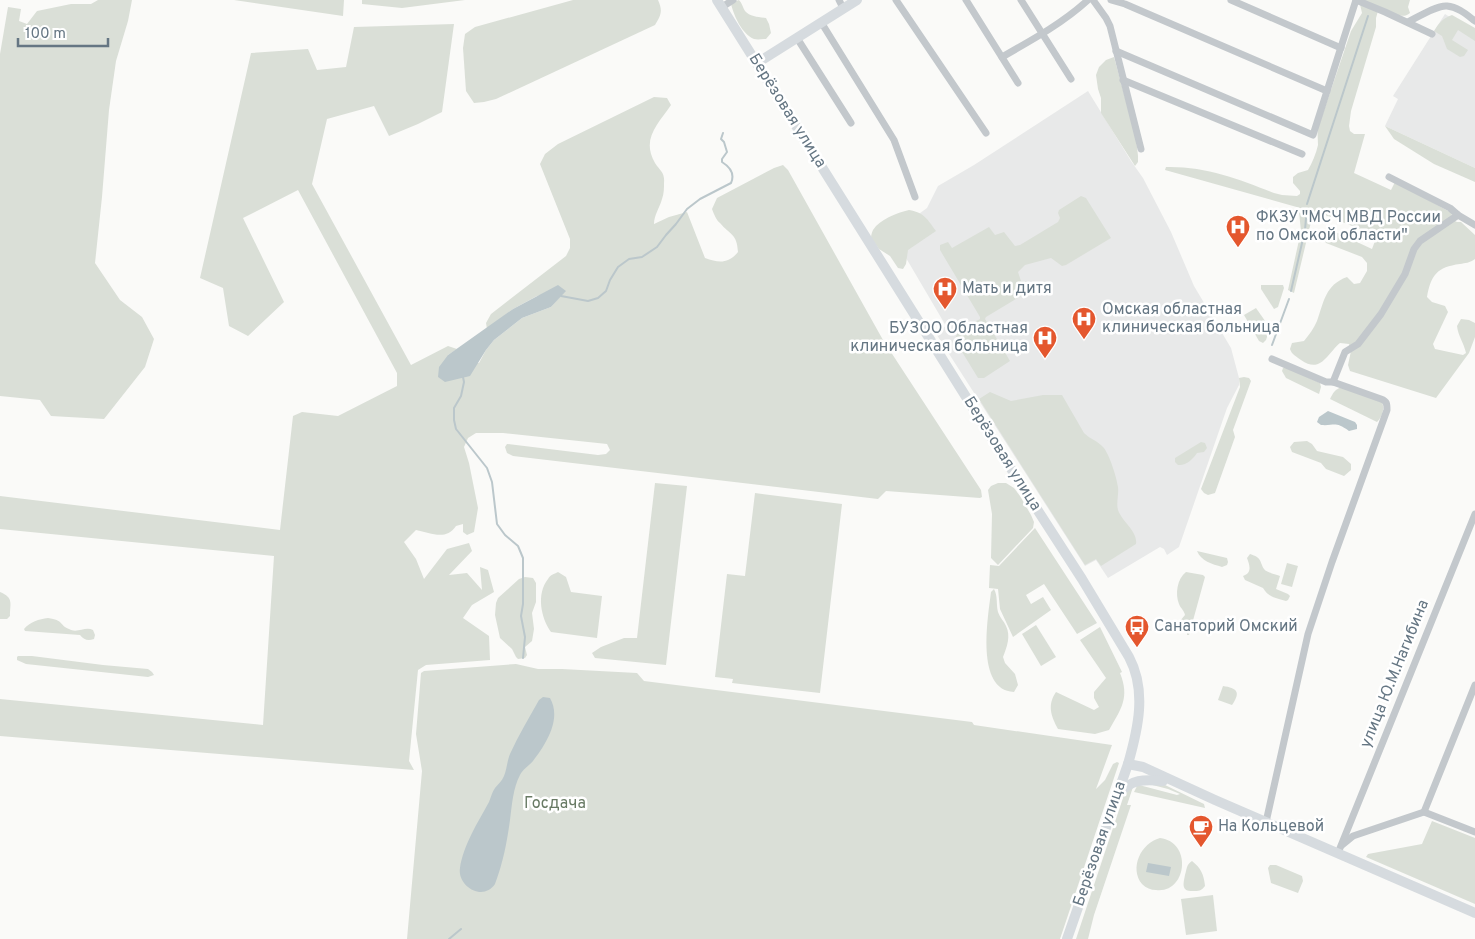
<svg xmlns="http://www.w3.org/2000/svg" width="1475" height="939" viewBox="0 0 1475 939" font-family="Overpass,sans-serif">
<rect width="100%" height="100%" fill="#fafaf8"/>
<g fill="#e8e9e9">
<polygon points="1445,14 1475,33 1475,168 1385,126 1398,99 1393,96"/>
<polygon points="1088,91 1131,161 1143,178 1171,232 1194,286 1231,348 1239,378 1239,385 1227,408 1179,547 1167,555 1164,549 1160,547 1108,578 1096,560 1085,566 935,332 946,326 889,229 916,216 927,208 938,186 974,165"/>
</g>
<g fill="#dadfd7">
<polygon points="98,0 132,0 128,21 116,61 109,110 102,197 95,263 120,300 142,317 154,339 145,367 104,419 51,416 40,400 0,396 0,54 8,7 21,9 19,21 27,24 37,11 71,4 91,4"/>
<polygon points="234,0 344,0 343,16"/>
<polygon points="362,0 465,0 402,8 362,4"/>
<path d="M573 0H658C663 11 661 15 655 25L496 99 484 102 474 103 466 91 463 48 465 34 475 27Z"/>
<path d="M739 0C742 3 743 8 745 11 750 17 759 17 766 18L769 24 771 33 766 39C762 39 758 40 754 39 742 34 734 16 731 4L733 2Z"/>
<path d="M1359 0H1410L1408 7 1410 13C1402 20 1392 12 1383 9L1378 11 1376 18V27L1351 111 1349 126 1350 131 1354 134H1365L1354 173 1391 190 1395 182 1452 213 1451 219 1457 222H1461L1475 235V259C1470 263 1465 263 1460 264 1437 267 1431 275 1427 297L1432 302 1445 306 1448 312 1433 344 1435 349 1463 355 1466 353C1464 343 1458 336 1457 326L1461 319 1469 320 1475 323V337L1469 353 1436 398 1350 371 1348 365 1351 351 1349 344 1340 343C1327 354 1321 374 1301 360 1296 356 1292 355 1290 349L1292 343 1304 341C1309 335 1314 328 1317 321 1324 302 1325 285 1347 277L1354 284 1360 283 1367 271V263L1362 257 1326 243 1322 236 1323 231 1329 229 1372 249 1375 241V237L1372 234 1325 215 1165 170 1166 167C1205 166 1239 179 1274 193L1282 195 1297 196 1300 194V191L1293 183V177L1298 173 1308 170C1312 163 1316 154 1318 145 1318 139 1317 134 1318 128L1351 31 1362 13Z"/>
<path d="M1452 15 1475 28V41L1458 30 1452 40 1468 50 1464 56 1460 57 1447 49 1442 36 1434 31C1439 23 1443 18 1452 15Z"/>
<path d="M454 24 442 112 418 124 389 136 374 106 327 119 312 184 411 365 448 346 457 349 448 355 479 363 486 350 494 340 522 318 551 307 565 291 537 296 513 309 487 329 486 323 491 314 566 256 570 248V239L540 164 545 154 558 144 654 97 667 98 671 105C658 124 641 139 655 163 660 171 665 172 664 183 664 188 664 194 662 199 660 207 654 215 654 224L669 217 687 212 705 258C719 263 728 264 738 252 737 233 730 235 720 223 716 220 714 214 712 209L717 198 774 168 783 165 788 170 883 340 981 490 982 497 980 498 886 491 878 499 513 456 507 453 505 447 507 444 598 455 606 454 610 450 607 444 503 433H476L468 438 464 447 469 463 478 508 474 532 467 535 463 532V524L456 526C446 541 431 533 416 530L404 542 416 559 424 579 447 549 469 543 472 551 449 575 467 573 482 590 480 567 488 570 494 592 472 605 463 618 489 636 490 660 426 665 418 670 409 761 414 770 0 736V699L263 725 274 556 0 529V496L280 530 293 416 302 412 338 416 397 386V373L298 190 243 218 284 302 248 336 229 326 223 288 200 278 251 53 308 49 317 70 346 67 354 27Z"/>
<polygon points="1114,57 1136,138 1138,156 1138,162 1135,166 1101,113 1101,98 1098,89 1096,75 1099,67 1106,60"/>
<polygon points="1385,126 1475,168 1475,182 1434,164 1394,139"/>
<path d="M1081 196 1086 198 1111 238 1066 265 1062 266 1051 258 1025 265 1018 272 1021 281 1028 282 1031 286V290L986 317 985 319 1010 361 984 378H978L956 342C953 330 971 324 980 319V317L940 250V245L948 242 952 248 989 227 995 235 1004 232 1015 246 1020 245 1058 222 1060 218 1058 213 1059 210Z"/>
<path d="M909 210C925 213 927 219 936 231L908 250 906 264 903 269 898 268 890 256 879 249 871 238C871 235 872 232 873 230 880 219 897 213 909 210Z"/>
<polygon points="1299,212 1311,222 1294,293 1288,290 1301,231"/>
<polygon points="1261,285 1283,285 1284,288 1278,307 1274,309 1261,289"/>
<polygon points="1256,308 1270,328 1266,340 1263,343 1259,341 1244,315"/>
<polygon points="1283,368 1287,368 1320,383 1321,387 1319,394 1286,378 1282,371"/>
<polygon points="1244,377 1249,378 1251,381 1233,430 1235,437 1215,493 1208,495 1204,493 1201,489 1240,387 1239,378"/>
<path d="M1342 387 1382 402C1385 409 1382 417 1377 422L1330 399C1333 393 1335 389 1342 387Z"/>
<path d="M990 392 1011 401 1043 395H1062L1084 433C1090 439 1098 441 1103 447 1109 453 1117 478 1118 487 1119 494 1116 503 1118 510 1122 522 1138 531 1136 544L1101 566 1096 559 1085 565 979 399Z"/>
<polygon points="1307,441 1312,444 1317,451 1343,457 1351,464 1351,470 1344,476 1326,469 1321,463 1292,452 1290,447 1294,442"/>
<path d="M1201 442 1205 443 1207 448 1204 452 1197 453C1193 459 1186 466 1178 465L1175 462V458Z"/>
<polygon points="655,483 687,486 666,665 595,658 592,653 601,647 624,638 637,638"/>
<polygon points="998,483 1006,483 1014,488 1020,496 1031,515 1034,522 1033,528 998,565 991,558 992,514 988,490 991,486"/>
<polygon points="755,493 842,504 820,693 732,683 733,679 715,677 727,574 745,576"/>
<polygon points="1035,528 1097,623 1077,634 1044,584 1026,595 1031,604 1043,597 1051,610 1013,637 1000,609 998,589 989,588 990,565 999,566"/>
<path d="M1197 551 1227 558 1228 562 1227 565 1222 567C1212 564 1201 561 1197 551Z"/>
<path d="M1250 554C1262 558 1259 560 1264 569 1267 573 1276 574 1280 576L1276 589 1288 594 1290 596 1288 600 1286 601C1276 598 1268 597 1263 588L1245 580 1243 576C1252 573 1250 566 1247 558Z"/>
<polygon points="1287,563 1298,566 1292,587 1281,584"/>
<path d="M558 572 566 577 571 592 602 596 597 638 551 632C541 618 536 594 548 579 550 575 554 574 558 572Z"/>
<path d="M1186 572 1203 575 1205 577 1189 635H1187V630L1183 627 1173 630 1169 629V627L1180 621 1185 615C1184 610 1181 609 1179 604 1175 594 1177 579 1186 572Z"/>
<polygon points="525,577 533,578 536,583 536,602 532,613 534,629 532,641 525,647 527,655 525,658 518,659 516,657 512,649 500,638 495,615 496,603 498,598 519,579"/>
<path d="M994 589C998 596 996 604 998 612 1000 618 1004 621 1006 626 1011 636 1007 647 1003 657L1005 663 1015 674 1018 685 1014 692C975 690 988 617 991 592Z"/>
<path d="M0 592C14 598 10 603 10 616L7 619H0Z"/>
<path d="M48 618C64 620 59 625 69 629 77 634 85 626 93 630L95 635 94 639C88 641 84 640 80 635L25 631 24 629C30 622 39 619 48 618Z"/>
<polygon points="1036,625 1056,657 1041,666 1022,634"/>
<path d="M1100 627 1122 672 1120 673C1130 698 1121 709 1109 730L1095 734 1058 729C1051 716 1047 705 1056 692L1094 710 1099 707 1094 698V692L1106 678 1080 640Z"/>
<polygon points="18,656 32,656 103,665 148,669 152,672 154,675 148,677 26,664 17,660 17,657"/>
<polygon points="516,664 538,669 562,669 637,673 644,681 972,722 974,725 1112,745 1096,789 1105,780 1113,764 1117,762 1119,763 1060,939 407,939 422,771 416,734 421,673 424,671"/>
<path d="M1223 686C1237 688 1241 692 1232 705L1218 700Z"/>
<polygon points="1141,782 1165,785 1204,804 1205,808 1134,792 1137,786 1139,785 1177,795 1180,794 1168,789"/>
<polygon points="1134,784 1127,805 1131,805 1094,915 1088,939 1076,939 1125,792"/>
<polygon points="1432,821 1475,838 1475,904 1366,857 1368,854 1422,844"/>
<path d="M1160 838C1193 842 1187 894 1156 890 1151 890 1146 888 1142 884 1129 868 1141 843 1160 838Z"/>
<path d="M1192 861C1201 868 1204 875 1205 886 1202 890 1200 891 1195 891 1181 892 1183 885 1185 875 1187 869 1186 865 1192 861Z"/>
<polygon points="1270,865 1276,865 1302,876 1303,881 1298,893 1271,883 1268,868"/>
<polygon points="1213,895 1217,931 1186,935 1181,899"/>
</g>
<g fill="#bbc7cb">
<polygon points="558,285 566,291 551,307 522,318 494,340 486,350 470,376 445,382 438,377 439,367 448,355 513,309"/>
<path d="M1328 411 1355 422 1357 425V429L1349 431C1335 421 1335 426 1321 425L1317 422 1319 417Z"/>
<path d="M543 697 550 698C562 719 546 744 533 761 529 766 523 769 520 775 513 788 512 805 510 820 507 842 503 863 495 884 483 902 457 886 460 868 463 846 478 822 489 802 491 797 492 792 495 788 498 784 502 781 504 776 507 769 507 761 510 754 518 736 529 718 539 700Z"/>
<polygon points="1148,863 1171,867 1169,876 1146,872"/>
</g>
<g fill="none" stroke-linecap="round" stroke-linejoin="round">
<g stroke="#bbc7cb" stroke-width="2">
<polyline points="1307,204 1368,16"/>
<polyline points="1291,291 1305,230 1306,218"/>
<path d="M561 296 588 301 598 298 606 291 610 280 618 267 629 259 642 257 657 247 666 235 676 224 687 209 700 199 731 183C735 174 730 167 722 162V159L727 152 724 142 721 139 723 133"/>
<polyline points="1272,345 1289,299"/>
<polyline points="463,377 464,382 461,396 454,408 454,420 456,429 487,468 492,482 497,524 505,535 518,546 523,558 523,604 521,616 525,637 523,658"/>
<polyline points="449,939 461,929"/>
</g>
<g stroke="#c3c8cc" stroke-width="7">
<polyline points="839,0 843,8"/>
<polyline points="896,0 986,133"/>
<polyline points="966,0 1018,83"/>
<polyline points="1021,0 1071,79"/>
<polyline points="1093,0 1106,18 1110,26 1141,149"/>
<polyline points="1111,0 1125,4 1327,91"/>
<polyline points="1231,0 1341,48"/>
<polyline points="1356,0 1385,12 1432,34"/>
<polyline points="722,7 733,0"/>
<polyline points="821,22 894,140 915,197"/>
<path d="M1408 22C1418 17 1437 5 1447 6 1458 7 1467 15 1475 21"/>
<polyline points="797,38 851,123"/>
<polyline points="1116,51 1313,135 1356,0"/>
<path d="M1002 57C1032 40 1063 23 1088 0"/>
<polyline points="1123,80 1302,154"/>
<polyline points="1389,177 1450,208 1458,215 1475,225"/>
<polyline points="1333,382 1345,352 1358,344 1381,314 1405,274 1414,249 1420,241 1458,215"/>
<polyline points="1424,812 1475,685"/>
<path d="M1266 822 1308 634 1332 562 1387 410C1387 404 1387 401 1381 399L1333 382H1326L1272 359"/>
<polyline points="1342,845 1353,836 1424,812 1475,832"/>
<polyline points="1338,853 1475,514"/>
</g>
<g stroke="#d6dbdf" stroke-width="10">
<path d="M717 0 1022 486 1082 579 1129 657C1147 691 1138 729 1128 764L1067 939"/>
<polyline points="757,63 857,0"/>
<polyline points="1128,764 1143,767 1215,800 1475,913"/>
<path d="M1119 794C1130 779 1145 779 1163 781"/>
</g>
</g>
<defs>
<symbol id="hospital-pin" viewBox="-11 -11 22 30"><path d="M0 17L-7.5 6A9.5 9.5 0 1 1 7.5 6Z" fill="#e4572e" stroke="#fff"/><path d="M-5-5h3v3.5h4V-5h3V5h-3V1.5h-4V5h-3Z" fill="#fff"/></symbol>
<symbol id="bus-pin" viewBox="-11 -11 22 30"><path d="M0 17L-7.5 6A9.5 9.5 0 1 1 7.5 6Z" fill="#e4572e" stroke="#fff"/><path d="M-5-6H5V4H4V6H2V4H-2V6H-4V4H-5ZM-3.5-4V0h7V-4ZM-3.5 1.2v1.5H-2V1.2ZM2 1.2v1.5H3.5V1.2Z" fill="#fff"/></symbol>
<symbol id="cafe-pin" viewBox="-11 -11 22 30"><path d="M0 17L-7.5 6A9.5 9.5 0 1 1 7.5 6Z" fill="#e4572e" stroke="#fff"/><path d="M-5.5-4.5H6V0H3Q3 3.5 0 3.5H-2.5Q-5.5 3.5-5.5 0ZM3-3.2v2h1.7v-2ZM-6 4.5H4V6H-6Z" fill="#fff"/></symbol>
</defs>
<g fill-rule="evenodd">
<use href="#hospital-pin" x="1224" y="213" width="28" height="38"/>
<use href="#hospital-pin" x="931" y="275" width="28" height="38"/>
<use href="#hospital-pin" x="1070" y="305" width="28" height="38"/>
<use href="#hospital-pin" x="1031" y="324" width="28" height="38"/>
<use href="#bus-pin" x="1123" y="613" width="28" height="38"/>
<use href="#cafe-pin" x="1187" y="813" width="28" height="38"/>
</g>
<g text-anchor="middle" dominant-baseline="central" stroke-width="5" stroke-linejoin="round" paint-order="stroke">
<g font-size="16" fill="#657683" stroke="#fff">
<text transform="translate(787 111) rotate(58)">Берёзовая улица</text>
<text transform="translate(1002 454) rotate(58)">Берёзовая улица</text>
<text transform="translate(1395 674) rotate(-68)">улица Ю.М.Нагибина</text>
<text transform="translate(1100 844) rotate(-71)">Берёзовая улица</text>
</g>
<g font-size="16" fill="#657683" stroke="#fff" text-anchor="start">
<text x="1256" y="218">ФКЗУ "МСЧ МВД России<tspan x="1256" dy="18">по Омской области"</tspan></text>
<text x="962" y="289">Мать и дитя</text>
<text x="1102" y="310">Омская областная<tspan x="1102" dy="18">клиническая больница</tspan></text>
<text x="1028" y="329" text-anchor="end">БУЗОО Областная<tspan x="1028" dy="18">клиническая больница</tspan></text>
<text x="1154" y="627">Санаторий Омский</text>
<text x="1218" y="827">На Кольцевой</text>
</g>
<g font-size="16" fill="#687a64" stroke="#fff">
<text x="555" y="804">Госдача</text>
</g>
</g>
<path d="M18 38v8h90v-8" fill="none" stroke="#657683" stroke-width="2.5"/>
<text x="25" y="38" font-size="15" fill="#657683" stroke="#ffffff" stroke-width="4" paint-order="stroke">100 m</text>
</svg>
